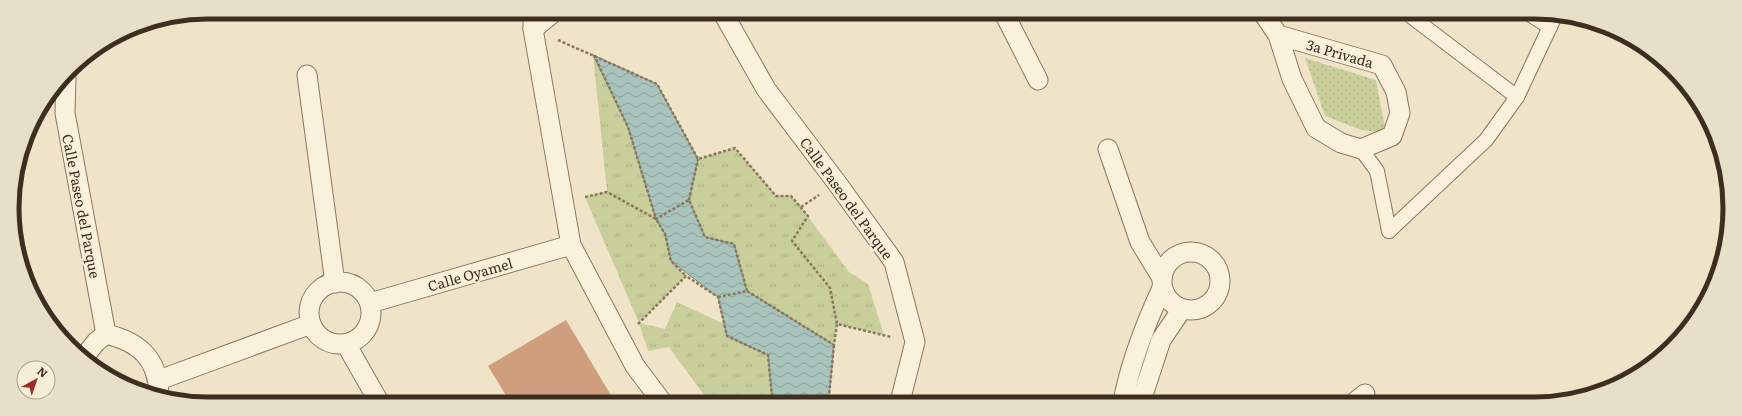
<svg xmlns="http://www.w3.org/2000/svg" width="1742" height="416" viewBox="0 0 1742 416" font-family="Literata,serif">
<defs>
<pattern id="grass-tufts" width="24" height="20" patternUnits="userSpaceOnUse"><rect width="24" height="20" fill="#c9cf9b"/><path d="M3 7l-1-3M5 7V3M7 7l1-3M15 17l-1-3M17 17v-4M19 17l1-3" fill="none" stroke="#aeb285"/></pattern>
<pattern id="park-dots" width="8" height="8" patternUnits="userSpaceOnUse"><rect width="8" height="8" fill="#c9cf9b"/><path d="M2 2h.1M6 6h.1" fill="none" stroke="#aeb285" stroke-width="1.8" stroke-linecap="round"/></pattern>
<pattern id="water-waves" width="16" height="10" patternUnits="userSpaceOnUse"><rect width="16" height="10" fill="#a9c4bc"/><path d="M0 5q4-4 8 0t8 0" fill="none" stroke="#8ba098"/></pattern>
</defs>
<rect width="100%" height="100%" fill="#f0e4c8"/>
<g fill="url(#grass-tufts)">
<polygon points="593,55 628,127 656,219 665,234 671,261 686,276 639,323 665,329 677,302 724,324 727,336 768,355 772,397 770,402 709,402 669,347 648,351 639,323 585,197 607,191"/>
<polygon points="735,148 776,195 791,196 801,207 849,272 868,284 884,335 837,324 834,345 747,291 734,244 705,237 689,200 698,159"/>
</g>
<polygon fill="url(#park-dots)" points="1305,58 1376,80 1386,133 1361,130 1325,116"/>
<polygon fill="url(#water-waves)" stroke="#6f938a" points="593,55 657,84 698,159 689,200 705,237 734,244 747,291 834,345 829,396 772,397 768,355 727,336 718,297 671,261 665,234 656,219 628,127"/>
<polygon fill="#cf9f7d" points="566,320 615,402 510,402 488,366"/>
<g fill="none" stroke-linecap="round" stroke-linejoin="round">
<defs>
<g id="pedestrian">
<polyline points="1408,14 1517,97"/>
<polyline points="1529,14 1550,27"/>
<polyline points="1361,149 1377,171 1389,231"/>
<polyline points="1389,231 1486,140 1517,97 1556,14"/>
</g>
<g id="minor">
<polyline points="533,12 533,29 571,245 635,366 662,402"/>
<polyline points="723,13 766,89 837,183 894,262 915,342 900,402"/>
<polyline points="1004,13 1038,80"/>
<polyline points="1263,13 1278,35 1292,79 1316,128 1341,143 1361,149 1392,136 1400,113 1396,92 1382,65 1278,35"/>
<polyline points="533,29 554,12"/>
<polyline points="307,75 335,283"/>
<polyline points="66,77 65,113 106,334"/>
<polyline points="1108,149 1140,242 1162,278"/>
<circle cx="1191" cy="281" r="29"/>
<circle cx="340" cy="313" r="31"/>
<polyline points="370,303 571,245"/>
<polyline points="346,344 379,402"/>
<path d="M85 356 96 342 106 334C140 342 158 359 159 395"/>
<polyline points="159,380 311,324"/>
<path d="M1123 402C1130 363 1145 325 1162 288"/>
<polyline points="1142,402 1143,395 1161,340 1182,309"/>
<polyline points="1355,402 1365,394"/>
</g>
</defs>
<use href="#pedestrian" stroke="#8d765c" stroke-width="16"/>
<use href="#minor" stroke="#8d765c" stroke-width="21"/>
<g stroke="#8d765c" stroke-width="2.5" stroke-dasharray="3 2" stroke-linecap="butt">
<polyline points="558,40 657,84 698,159 735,148 776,196 791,196 808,216 792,241 830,288 837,324"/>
<polyline points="594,55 628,127 656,219 689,200 705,237 734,244 747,291"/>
<polyline points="585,197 607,192 656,219 665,234 671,261 686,276"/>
<polyline points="689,200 698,159"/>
<polyline points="801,207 819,195"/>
<polyline points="718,297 747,291 834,345 837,324 891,337"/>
<polyline points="638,324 686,276 718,297 727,336 768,355 772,397"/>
<polyline points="772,402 772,397 829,396 834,345"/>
</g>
<use href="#pedestrian" stroke="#faf1dc" stroke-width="14"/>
<use href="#minor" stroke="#faf1dc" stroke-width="19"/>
</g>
<g text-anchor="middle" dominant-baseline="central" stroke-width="4" stroke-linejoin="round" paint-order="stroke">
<g font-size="14" fill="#3d2e20" stroke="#f7eed8">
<text transform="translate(1340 53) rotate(16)">3a Privada</text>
<text transform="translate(847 198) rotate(54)">Calle Paseo del Parque</text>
<text transform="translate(82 206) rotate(79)">Calle Paseo del Parque</text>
<text transform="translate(470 274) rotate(-16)">Calle Oyamel</text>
</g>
</g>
<path d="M0 0H1742V416H0ZM208 19H1534A189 189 0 0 1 1723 208V208A189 189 0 0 1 1534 397H208A189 189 0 0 1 19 208V208A189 189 0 0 1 208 19Z" fill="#e8dfc9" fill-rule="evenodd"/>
<path fill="none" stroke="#3d2e20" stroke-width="5" d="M208 19H1534A189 189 0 0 1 1723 208V208A189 189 0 0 1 1534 397H208A189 189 0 0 1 19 208V208A189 189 0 0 1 208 19Z"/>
<g transform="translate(36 380) rotate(40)"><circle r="19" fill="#f7eed8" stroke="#ada18e"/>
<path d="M0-3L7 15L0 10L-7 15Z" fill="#9e2a2b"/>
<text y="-6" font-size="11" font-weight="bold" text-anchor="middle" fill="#3d2e20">N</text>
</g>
</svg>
